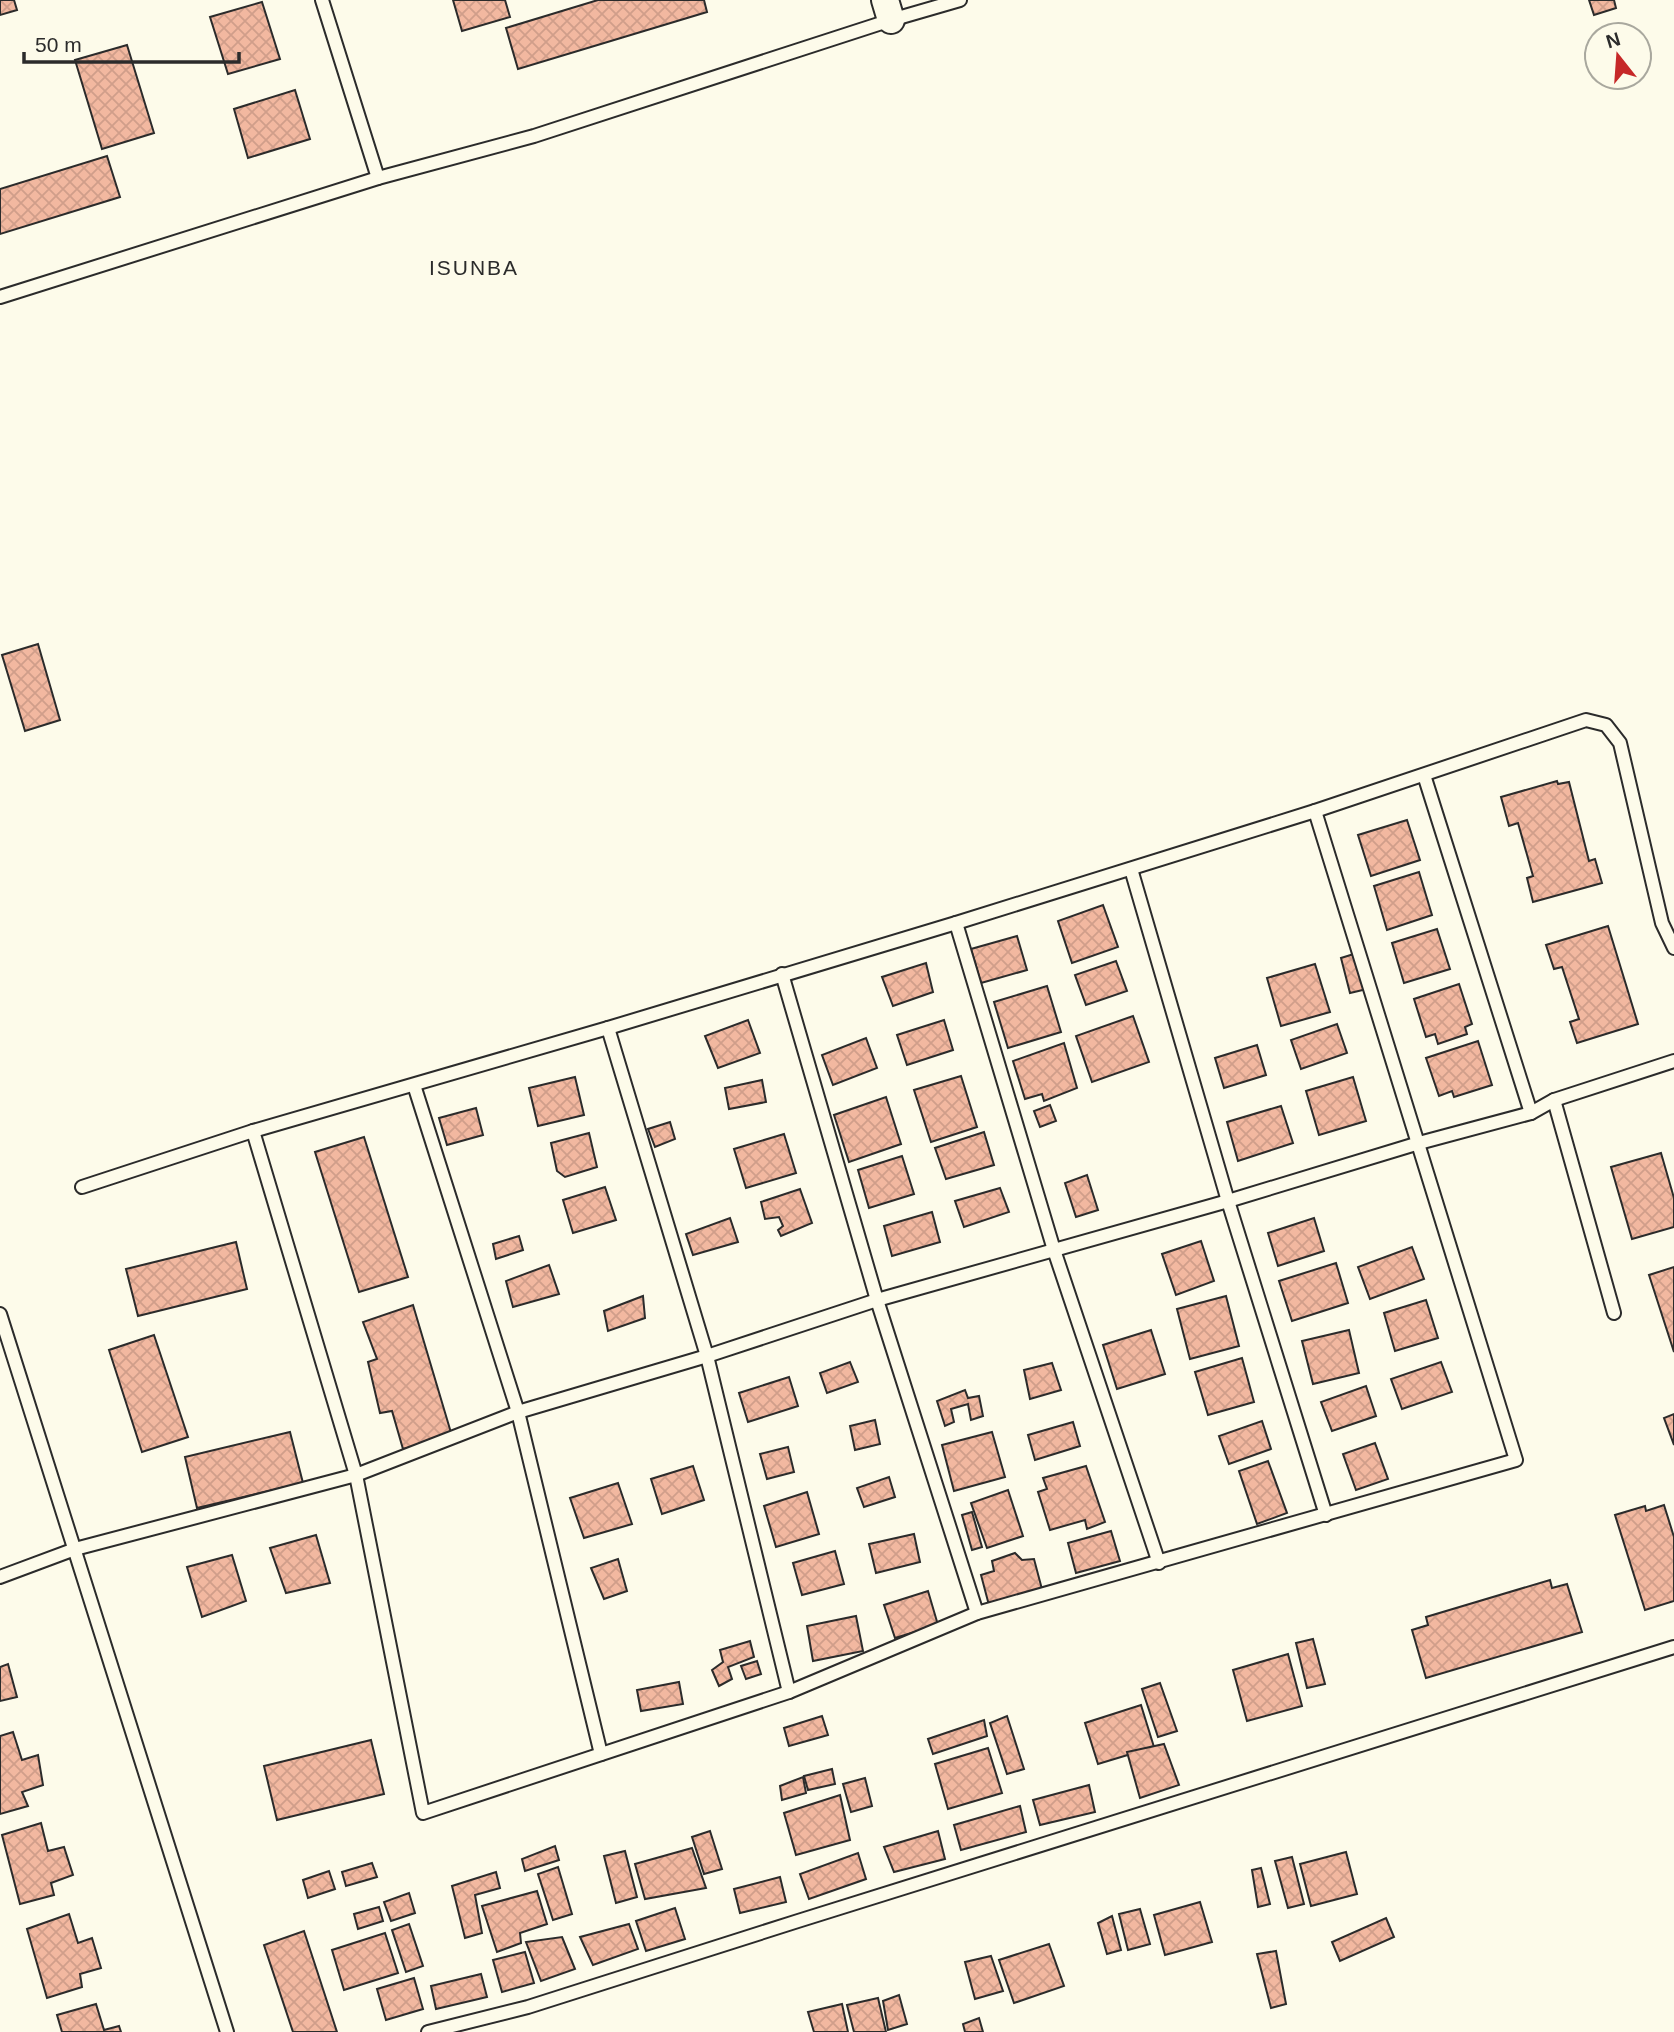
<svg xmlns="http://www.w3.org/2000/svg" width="1674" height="2032" viewBox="0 0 1674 2032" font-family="Arial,sans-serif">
<defs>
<pattern id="building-cross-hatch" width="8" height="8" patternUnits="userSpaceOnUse" patternTransform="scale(1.75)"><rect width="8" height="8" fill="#f2b8a0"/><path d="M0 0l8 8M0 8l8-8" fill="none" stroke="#d09e8a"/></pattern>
</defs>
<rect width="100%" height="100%" fill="#fdfbea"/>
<g fill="url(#building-cross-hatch)" stroke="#2b2b2b" stroke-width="2">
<polygon points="0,0 14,0 17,10 0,15"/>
<polygon points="453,0 505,0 510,17 462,31"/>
<polygon points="598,0 704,0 707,12 518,69 506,28"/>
<polygon points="1589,0 1614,0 1616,8 1594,15"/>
<polygon points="262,2 280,59 228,74 210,17"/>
<polygon points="127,45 154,133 102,149 75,60"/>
<polygon points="295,90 310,139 248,158 234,109"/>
<polygon points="107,156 120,197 0,234 0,189"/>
<polygon points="38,644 60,720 25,731 2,655"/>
<polygon points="1557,781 1558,784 1569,782 1589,861 1595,859 1602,883 1533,902 1527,878 1533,876 1518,823 1509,826 1501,797"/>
<polygon points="1407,820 1420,860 1371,876 1358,835"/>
<polygon points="1419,872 1432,915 1387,930 1374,886"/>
<polygon points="1103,905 1118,947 1072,963 1058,921"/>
<polygon points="1608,926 1638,1024 1577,1043 1570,1022 1579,1019 1562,967 1554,969 1546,945"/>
<polygon points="1437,929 1450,969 1404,983 1392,943"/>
<polygon points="1017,936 1027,970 981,983 971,949"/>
<polygon points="1357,953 1367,989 1350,993 1341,958"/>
<polygon points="1116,961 1127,991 1086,1005 1075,975"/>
<polygon points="926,963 933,992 893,1006 882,977"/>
<polygon points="1315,964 1330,1012 1281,1026 1267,978"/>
<polygon points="1459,984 1472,1024 1465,1027 1467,1034 1438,1044 1435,1034 1426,1037 1414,999"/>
<polygon points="1047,986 1061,1032 1008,1048 994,1002"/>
<polygon points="1133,1016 1149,1062 1092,1082 1076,1036"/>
<polygon points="748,1020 760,1053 718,1068 705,1036"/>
<polygon points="944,1020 953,1050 907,1065 897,1035"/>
<polygon points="1337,1024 1347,1053 1301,1069 1291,1040"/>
<polygon points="866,1038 877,1068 833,1085 822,1055"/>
<polygon points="1478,1041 1492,1085 1454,1097 1452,1091 1439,1096 1426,1058"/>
<polygon points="1064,1043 1077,1088 1044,1101 1042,1094 1025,1099 1013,1061"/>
<polygon points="1257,1045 1266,1075 1224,1088 1215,1058"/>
<polygon points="961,1076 977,1127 931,1142 914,1090"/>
<polygon points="575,1077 584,1115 538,1126 529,1088"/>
<polygon points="1353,1077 1366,1121 1319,1135 1306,1091"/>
<polygon points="762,1080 766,1102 729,1109 725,1088"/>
<polygon points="886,1097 901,1144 849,1162 834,1115"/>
<polygon points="1050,1105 1056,1121 1040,1127 1034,1111"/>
<polygon points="1281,1106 1293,1143 1238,1161 1227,1122"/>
<polygon points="476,1108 483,1135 447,1145 439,1118"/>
<polygon points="670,1122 675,1139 655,1147 648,1129"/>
<polygon points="984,1132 994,1165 946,1179 935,1148"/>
<polygon points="589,1133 597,1167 565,1177 557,1171 551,1143"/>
<polygon points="784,1134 796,1173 746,1188 734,1149"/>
<polygon points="364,1137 408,1277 359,1292 315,1152"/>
<polygon points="1661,1153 1674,1198 1674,1227 1632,1239 1611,1167"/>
<polygon points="902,1156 914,1194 869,1208 858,1170"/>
<polygon points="1087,1175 1098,1210 1076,1217 1065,1183"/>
<polygon points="605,1187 616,1220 573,1233 563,1200"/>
<polygon points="1000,1188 1009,1212 964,1227 955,1201"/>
<polygon points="800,1189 812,1223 781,1236 778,1230 783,1226 779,1217 765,1219 761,1202"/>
<polygon points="932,1212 940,1242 892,1256 884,1226"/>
<polygon points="730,1218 738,1242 693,1255 686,1234"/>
<polygon points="1314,1218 1324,1251 1278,1266 1268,1233"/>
<polygon points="519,1236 523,1250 496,1259 493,1244"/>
<polygon points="1201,1241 1214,1281 1176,1295 1162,1254"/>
<polygon points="236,1242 247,1289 138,1316 126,1269"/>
<polygon points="1412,1247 1424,1279 1370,1299 1358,1267"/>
<polygon points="1336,1263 1348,1303 1292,1321 1279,1281"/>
<polygon points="549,1265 559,1294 513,1307 506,1281"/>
<polygon points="1674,1267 1674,1352 1649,1275"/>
<polygon points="643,1296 645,1318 608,1331 604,1311"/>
<polygon points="1226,1296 1239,1346 1190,1359 1177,1309"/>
<polygon points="1426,1300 1438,1338 1395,1351 1384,1313"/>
<polygon points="413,1305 452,1436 403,1449 392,1411 380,1413 368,1362 377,1359 363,1322"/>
<polygon points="1151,1330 1165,1374 1117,1389 1103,1345"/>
<polygon points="1349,1330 1359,1373 1313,1384 1302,1341"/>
<polygon points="154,1335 188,1437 142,1452 109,1350"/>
<polygon points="1242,1358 1254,1402 1208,1415 1195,1372"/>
<polygon points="850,1362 858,1382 827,1393 820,1373"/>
<polygon points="1441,1362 1452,1392 1402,1409 1391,1379"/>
<polygon points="1052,1363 1061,1390 1030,1399 1024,1370"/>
<polygon points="789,1377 798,1406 748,1422 739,1393"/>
<polygon points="1366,1386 1376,1416 1332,1431 1321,1402"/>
<polygon points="965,1390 968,1398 979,1396 983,1416 971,1420 968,1404 951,1409 954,1422 945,1426 937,1401"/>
<polygon points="1674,1414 1674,1445 1664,1418"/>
<polygon points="875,1420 880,1444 855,1450 850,1426"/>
<polygon points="1262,1421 1271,1449 1229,1464 1219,1436"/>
<polygon points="1073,1422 1080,1446 1035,1460 1028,1435"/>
<polygon points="290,1432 303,1483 197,1508 185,1457"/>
<polygon points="992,1432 1005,1477 954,1491 942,1445"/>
<polygon points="1375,1443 1388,1479 1356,1490 1343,1454"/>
<polygon points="788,1447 794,1472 767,1479 760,1454"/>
<polygon points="1268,1461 1287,1513 1257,1524 1239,1471"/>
<polygon points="693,1466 704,1500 662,1514 651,1479"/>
<polygon points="1086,1466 1105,1522 1087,1529 1085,1520 1050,1530 1038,1492 1047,1489 1043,1478"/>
<polygon points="889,1477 895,1497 864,1507 857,1488"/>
<polygon points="618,1483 632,1524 584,1538 570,1498"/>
<polygon points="1008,1490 1023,1536 987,1548 971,1503"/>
<polygon points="807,1492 819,1534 776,1547 764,1506"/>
<polygon points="1664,1505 1674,1537 1674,1601 1645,1610 1615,1515 1645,1506 1646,1511"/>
<polygon points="972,1512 982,1547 972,1550 962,1515"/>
<polygon points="1111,1531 1120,1561 1076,1573 1068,1543"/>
<polygon points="914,1534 920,1562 876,1573 869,1544"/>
<polygon points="316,1535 330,1583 286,1593 270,1548"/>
<polygon points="835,1551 844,1584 802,1595 793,1563"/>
<polygon points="1015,1553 1022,1560 1034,1559 1043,1593 990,1609 981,1575 994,1571 992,1561"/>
<polygon points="232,1555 246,1601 202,1617 187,1567"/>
<polygon points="618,1559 627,1591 604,1599 591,1568"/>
<polygon points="1550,1580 1552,1588 1567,1584 1582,1632 1426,1678 1412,1630 1428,1625 1426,1617"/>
<polygon points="928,1591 938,1625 895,1638 884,1605"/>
<polygon points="856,1616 863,1651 813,1661 807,1626"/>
<polygon points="1313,1639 1325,1684 1307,1688 1296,1643"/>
<polygon points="750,1641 754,1657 728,1667 732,1679 719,1686 712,1670 723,1662 720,1650"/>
<polygon points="1288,1654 1302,1706 1247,1721 1233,1670"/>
<polygon points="757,1661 761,1674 746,1679 741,1666"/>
<polygon points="8,1664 17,1697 0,1701 0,1667"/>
<polygon points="679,1682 683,1704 641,1711 637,1690"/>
<polygon points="1160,1683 1177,1731 1158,1737 1142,1689"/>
<polygon points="1141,1705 1154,1747 1098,1764 1085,1723"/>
<polygon points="822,1716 828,1735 789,1746 784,1728"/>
<polygon points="1007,1716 1024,1769 1007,1774 990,1723"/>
<polygon points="984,1720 987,1736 933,1754 928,1739"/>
<polygon points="13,1732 22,1760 38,1755 43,1785 22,1792 28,1806 0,1814 0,1736"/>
<polygon points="371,1740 384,1794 277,1820 264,1766"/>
<polygon points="1164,1744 1179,1785 1140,1798 1127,1752"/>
<polygon points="988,1748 1002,1793 948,1809 935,1764"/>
<polygon points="832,1769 835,1784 808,1790 804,1776"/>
<polygon points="803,1777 806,1793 782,1800 780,1786"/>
<polygon points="865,1778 872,1806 851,1812 843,1784"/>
<polygon points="1089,1785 1095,1812 1040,1825 1033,1800"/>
<polygon points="840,1795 850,1840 796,1855 784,1813"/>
<polygon points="1020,1806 1026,1832 961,1850 954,1825"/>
<polygon points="41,1823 48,1851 64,1847 73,1875 51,1883 54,1895 20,1904 2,1835"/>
<polygon points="710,1831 722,1869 704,1874 692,1837"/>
<polygon points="938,1831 945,1859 894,1872 884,1847"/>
<polygon points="555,1846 559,1860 525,1871 522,1859"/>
<polygon points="692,1848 706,1888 645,1899 635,1864"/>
<polygon points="625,1851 637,1897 616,1903 604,1856"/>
<polygon points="1346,1852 1357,1894 1311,1906 1300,1864"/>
<polygon points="858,1853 866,1879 809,1899 800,1874"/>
<polygon points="1292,1857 1304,1904 1288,1908 1275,1861"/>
<polygon points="372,1863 377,1877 346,1886 342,1872"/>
<polygon points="558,1867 572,1914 553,1920 538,1874"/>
<polygon points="1261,1868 1270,1904 1258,1907 1252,1870"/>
<polygon points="329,1871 335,1889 308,1898 303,1880"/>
<polygon points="496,1872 500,1888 475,1895 482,1933 465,1938 452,1886"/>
<polygon points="780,1877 786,1902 740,1913 734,1889"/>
<polygon points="537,1891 547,1924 520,1933 521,1943 497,1952 482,1906"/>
<polygon points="409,1893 415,1913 391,1921 384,1902"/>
<polygon points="1200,1902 1212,1942 1165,1955 1154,1915"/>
<polygon points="379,1907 383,1921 358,1929 354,1914"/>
<polygon points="675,1908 685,1939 646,1951 636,1921"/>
<polygon points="1140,1909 1150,1944 1128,1950 1119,1914"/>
<polygon points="69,1914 78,1943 92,1938 101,1968 80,1974 82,1987 47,1998 27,1929"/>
<polygon points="1112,1916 1121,1950 1107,1954 1098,1923"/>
<polygon points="1386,1918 1394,1937 1340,1961 1332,1942"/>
<polygon points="409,1924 423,1966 406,1972 392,1930"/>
<polygon points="629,1924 638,1949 593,1965 580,1937"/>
<polygon points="304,1931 337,2032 293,2032 264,1945"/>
<polygon points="385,1933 398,1973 344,1990 332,1950"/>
<polygon points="562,1937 575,1969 541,1981 526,1942"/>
<polygon points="1049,1944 1064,1986 1014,2003 999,1960"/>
<polygon points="1276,1951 1286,2004 1271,2008 1257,1954"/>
<polygon points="525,1952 534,1983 502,1992 493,1960"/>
<polygon points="991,1956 1003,1991 975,1999 965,1962"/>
<polygon points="481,1974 487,1997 436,2009 431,1986"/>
<polygon points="414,1978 423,2009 386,2020 377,1989"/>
<polygon points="899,1995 907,2024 888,2030 883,2001"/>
<polygon points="878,1998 886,2032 854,2032 847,2005"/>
<polygon points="96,2004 104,2030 119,2026 121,2032 62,2032 57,2015"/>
<polygon points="842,2004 848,2032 814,2032 808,2012"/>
<polygon points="979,2018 983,2032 965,2032 963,2024"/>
</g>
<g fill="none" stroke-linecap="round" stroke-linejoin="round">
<defs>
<g id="lane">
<polyline points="322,0 378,178"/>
<polyline points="0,297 378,178 534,136 891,20 960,0"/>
<polyline points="1424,775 1531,1113"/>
<polyline points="1131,869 1228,1201 1326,1515"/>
<polyline points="956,923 1054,1250 1159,1563"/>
<polyline points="782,974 877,1300 977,1613"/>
<polyline points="608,1028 707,1356 789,1692"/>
<polyline points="414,1085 518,1412 601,1754"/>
<polyline points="1554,1100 1614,1313"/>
<polyline points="253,1131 356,1475 423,1813 789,1692 977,1613 1516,1460 1315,811"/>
<polyline points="82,1187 253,1131 608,1028 956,923 1315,811 1586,720 1606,725 1620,743 1662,923 1674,948"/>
<polyline points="0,1314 227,2032"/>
<polyline points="0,1577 75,1549 356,1475 518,1412 707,1356 877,1300 1228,1201 1419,1143 1531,1113 1554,1100 1674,1061"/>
<polyline points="428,2032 528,2007 798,1921 1674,1647"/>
</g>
<polyline id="street" points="885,0 891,20"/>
</defs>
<use href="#lane" stroke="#2b2b2b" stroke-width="16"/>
<use href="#street" stroke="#2b2b2b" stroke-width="30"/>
<use href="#lane" stroke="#fdfbea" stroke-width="12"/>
<use href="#street" stroke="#fdfbea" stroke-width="26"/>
</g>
<g text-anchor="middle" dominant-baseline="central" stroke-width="5" stroke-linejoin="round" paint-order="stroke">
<g font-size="21" letter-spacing="2" fill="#2b2b2b" stroke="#fdfbea">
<text x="474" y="267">ISUNBA</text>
</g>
</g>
<g transform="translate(1618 56) rotate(343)"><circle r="33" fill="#fdfbea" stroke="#a9a89e" stroke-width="2"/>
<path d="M0-5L12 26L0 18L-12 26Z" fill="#c62828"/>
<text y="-10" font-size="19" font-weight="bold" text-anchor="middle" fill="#2b2b2b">N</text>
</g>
<path d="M24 52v10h215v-10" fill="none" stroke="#2b2b2b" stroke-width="3.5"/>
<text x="35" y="52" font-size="21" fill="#2b2b2b" stroke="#fdfbea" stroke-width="5" paint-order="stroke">50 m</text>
</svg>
